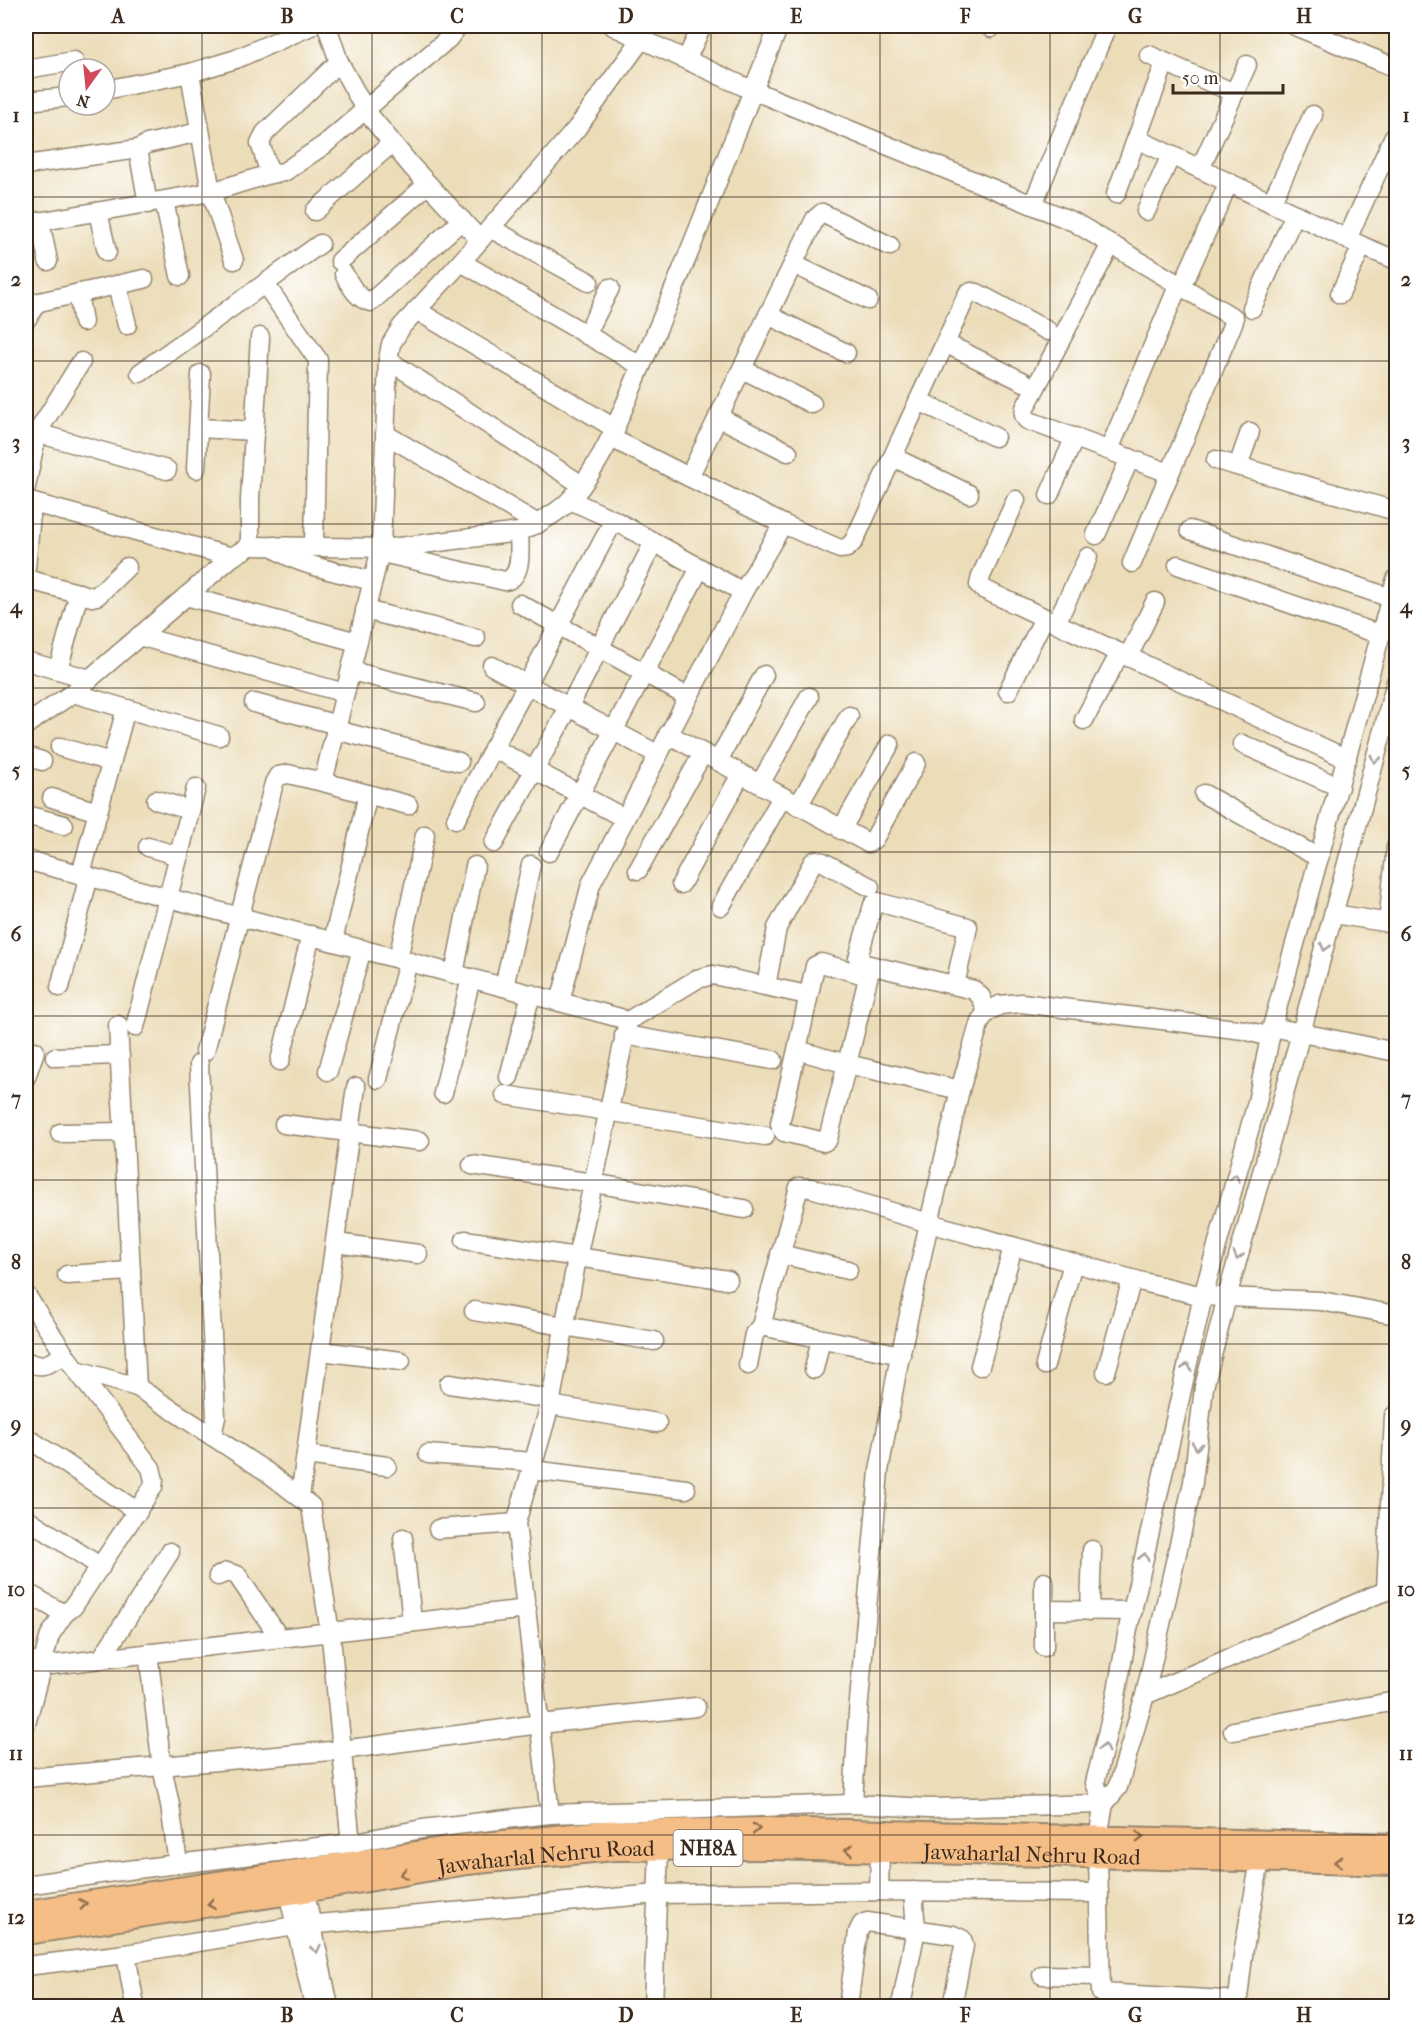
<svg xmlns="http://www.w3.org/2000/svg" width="1422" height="2032" viewBox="0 0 1422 2032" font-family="'IM FELL French Canon',serif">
<rect width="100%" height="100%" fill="#fff"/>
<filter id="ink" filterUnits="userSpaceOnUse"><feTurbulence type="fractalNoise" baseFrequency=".0167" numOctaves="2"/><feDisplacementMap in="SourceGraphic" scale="12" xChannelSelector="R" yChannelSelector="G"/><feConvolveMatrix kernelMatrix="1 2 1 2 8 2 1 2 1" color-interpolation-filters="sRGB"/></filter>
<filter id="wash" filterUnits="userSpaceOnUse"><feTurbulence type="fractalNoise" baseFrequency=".008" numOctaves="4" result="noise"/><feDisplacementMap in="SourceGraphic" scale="24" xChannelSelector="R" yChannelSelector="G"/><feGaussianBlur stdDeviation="1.35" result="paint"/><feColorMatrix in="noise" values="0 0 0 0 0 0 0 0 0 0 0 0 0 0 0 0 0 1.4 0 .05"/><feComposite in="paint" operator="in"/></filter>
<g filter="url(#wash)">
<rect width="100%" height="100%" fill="#ecddb9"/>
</g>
<g filter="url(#ink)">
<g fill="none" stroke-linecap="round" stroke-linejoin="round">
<defs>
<g id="minor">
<polyline points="327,26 339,62 366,111 412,167 480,240"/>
<polyline points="613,26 745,87 1074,222 1234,318 1234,321 1132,563"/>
<polyline points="988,26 991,28"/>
<polyline points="1295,26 1396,68"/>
<polyline points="1149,55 1234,93"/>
<polyline points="686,60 702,26"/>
<polyline points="26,69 74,61"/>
<polyline points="190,73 211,192 234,260"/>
<polyline points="105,90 190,73 236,59 311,26"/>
<polyline points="26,101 69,97"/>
<polyline points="1137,139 1362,246 1396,260"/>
<polyline points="138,149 148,204"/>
<polyline points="26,165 138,149 147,144 199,132"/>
<polyline points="1200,169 1247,65"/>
<polyline points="270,174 260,143 265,133 339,62"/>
<polyline points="1116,194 1161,73"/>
<polyline points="164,201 180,276"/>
<polyline points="1271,203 1313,115"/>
<polyline points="1033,204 1107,26"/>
<polyline points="315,211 392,143"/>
<polyline points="1146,211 1171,155"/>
<polyline points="98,212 107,252"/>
<polyline points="40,221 48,261"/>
<polyline points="26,224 211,192 270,174 284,172 324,145 448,39 458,26"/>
<polyline points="490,228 589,282"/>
<polyline points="1347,239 1393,138"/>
<polyline points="1111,244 1025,408 1024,415 1027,420 1169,473"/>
<polyline points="340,261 428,184"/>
<polyline points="461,262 641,366"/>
<polyline points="793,264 868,300"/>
<path d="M344 274C351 286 357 299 371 302L462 220"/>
<polyline points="1187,275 1229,182"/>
<polyline points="265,284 318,360 314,546"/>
<polyline points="117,285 127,325"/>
<polyline points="78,293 83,322"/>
<polyline points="1340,294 1362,246"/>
<polyline points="1252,308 1295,214"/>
<polyline points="416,310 616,429"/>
<polyline points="768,315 846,353"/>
<polyline points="26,320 35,305 39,302 144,279"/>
<polyline points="586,335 610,288"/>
<polyline points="945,343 1024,382"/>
<polyline points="388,360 582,485"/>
<polyline points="81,362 37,433 167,470"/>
<polyline points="742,369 812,404"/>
<polyline points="140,373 320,244"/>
<polyline points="919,401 995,437"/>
<polyline points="718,417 788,452"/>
<polyline points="199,428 255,431"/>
<polyline points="385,434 538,524"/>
<polyline points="611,438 689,477"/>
<polyline points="1109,450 1179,284"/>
<polyline points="893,457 969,494"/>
<polyline points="1216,460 1396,511"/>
<polyline points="1238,466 1250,432"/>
<polyline points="196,469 201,374"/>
<polyline points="26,487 37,433"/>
<polyline points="1049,495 1075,437"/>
<polyline points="570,500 614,520 743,592"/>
<polyline points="1016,500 981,576 979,585 983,589 1347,759"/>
<polyline points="26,501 232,557"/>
<polyline points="783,524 689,477 815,219 822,213 890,246"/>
<polyline points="1190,530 1391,598"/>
<polyline points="1096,535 1130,458"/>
<path d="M250 546 391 548 519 532C537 524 559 513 572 498 608 455 621 412 643 362 692 252 733 138 779 26"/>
<path d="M274 546C287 563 350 575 373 581"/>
<path d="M382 553 505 581C524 577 519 546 519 532"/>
<polyline points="1178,565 1381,635"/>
<polyline points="26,568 32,503"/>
<polyline points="26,579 92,597 97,596 127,567"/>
<polyline points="186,596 357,642"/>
<polyline points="520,604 688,697"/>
<polyline points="365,610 476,638"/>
<polyline points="1056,623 1088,557"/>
<polyline points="139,636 345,693"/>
<polyline points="1128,657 1155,602"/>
<polyline points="26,661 90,679"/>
<polyline points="492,666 657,754"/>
<polyline points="58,670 79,593"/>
<polyline points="351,671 476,702"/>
<polyline points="1008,691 1044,618"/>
<polyline points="73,693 219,736"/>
<polyline points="254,703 338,725"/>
<polyline points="1084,720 1120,653"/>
<polyline points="26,725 73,693 232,557 250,546 250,499 260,337"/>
<polyline points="336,730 459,762"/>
<polyline points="668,734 868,843 874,839 916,763"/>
<polyline points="1242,744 1339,787"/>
<polyline points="60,747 111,762"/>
<polyline points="493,748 624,818"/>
<polyline points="26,756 42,761"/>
<polyline points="718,761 764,675"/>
<polyline points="323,782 408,805"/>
<polyline points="760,784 809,697"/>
<polyline points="1204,794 1319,858"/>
<polyline points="52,798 98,812"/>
<polyline points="156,800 190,810"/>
<polyline points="798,806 849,716"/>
<polyline points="26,815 64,825"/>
<polyline points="456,819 614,520"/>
<polyline points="841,830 890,744"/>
<polyline points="494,843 569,707 654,542"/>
<polyline points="148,847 179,856"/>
<polyline points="549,852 700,568"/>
<polyline points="26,860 620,1018"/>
<polyline points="638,870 703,753"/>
<polyline points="81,874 126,709"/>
<polyline points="681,884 741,774"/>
<polyline points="721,906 782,797"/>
<polyline points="1334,914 1396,924"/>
<polyline points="1388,923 1396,847"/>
<polyline points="333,941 368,794"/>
<polyline points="398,959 425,835"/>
<polyline points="871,966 847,1064 960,1090"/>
<polyline points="454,974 475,866"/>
<polyline points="766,986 777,928 813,862 816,860 823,862 870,887"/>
<polyline points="60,987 89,876"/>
<polyline points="504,987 531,865"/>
<polyline points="560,1002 591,884 743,592 783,524 840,549 847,548 854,541 968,293 972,292 977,293 1048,331"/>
<polyline points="987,1012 1000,1005 1021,1003 1244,1030 1270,1037"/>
<polyline points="118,1025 137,1387"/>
<polyline points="135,1027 196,788"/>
<polyline points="1272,1027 1396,1052"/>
<polyline points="624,1035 773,1060"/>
<polyline points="797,1050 780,1123 781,1128 784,1132 824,1142 828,1139 847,1064 797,1050 815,966 821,963 868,976"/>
<polyline points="205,1051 274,783 278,776 288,774 323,782 381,548 388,360 391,344 402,326 461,262 577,128 641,40"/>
<polyline points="55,1057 120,1055"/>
<polyline points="280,1061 311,935"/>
<polyline points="199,1064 216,1417 212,1436"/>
<polyline points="328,1071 362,949"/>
<polyline points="26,1077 35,1051"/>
<polyline points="509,1077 531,994"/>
<polyline points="378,1079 408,961"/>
<polyline points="443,1093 471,978"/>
<polyline points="505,1095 765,1136"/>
<polyline points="284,1124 420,1141"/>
<polyline points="60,1133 124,1132"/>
<polyline points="472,1165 593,1183 744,1209"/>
<polyline points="465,1240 728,1280"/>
<polyline points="336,1243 418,1254"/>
<polyline points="780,1254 848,1270"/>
<polyline points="67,1275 131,1271"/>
<polyline points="26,1295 65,1355 151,1468 154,1480 153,1487 73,1607 64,1614 26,1592"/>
<polyline points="474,1311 654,1341"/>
<polyline points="321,1351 401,1361"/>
<polyline points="901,1355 761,1326 799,1187 811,1188 929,1223 1143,1282 1203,1296 1321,1301 1396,1315"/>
<path d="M26 1361C43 1370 48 1363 65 1355"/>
<polyline points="748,1365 754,1334 761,1326"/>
<polyline points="1045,1365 1073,1263"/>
<polyline points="980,1366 1013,1247"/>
<polyline points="814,1369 821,1339"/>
<polyline points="77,1370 137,1387 267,1472 311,1506 332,1647 352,1855"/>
<polyline points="1106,1372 1132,1279"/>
<polyline points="449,1384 551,1399"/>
<polyline points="550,1405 657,1423"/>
<polyline points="26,1437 138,1512"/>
<polyline points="428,1454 534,1462"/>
<polyline points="306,1455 387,1466"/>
<polyline points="532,1470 686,1489"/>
<polyline points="300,1497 356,1087"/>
<polyline points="26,1518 101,1567"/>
<polyline points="438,1529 516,1523"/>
<polyline points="403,1538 412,1621"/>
<polyline points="218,1576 227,1572 237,1575 279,1637"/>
<polyline points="1386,1591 1394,1416"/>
<polyline points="1044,1610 1133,1611"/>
<polyline points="1090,1611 1092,1550"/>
<polyline points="1044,1647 1044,1582"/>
<polyline points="148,1653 162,1767 170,1805 178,1864"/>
<polyline points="26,1659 42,1666 527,1609"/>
<polyline points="101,1659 170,1552"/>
<polyline points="1145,1695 1373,1596 1396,1588"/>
<polyline points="26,1724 50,1635 64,1614"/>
<polyline points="1233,1731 1396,1701"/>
<polyline points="26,1778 342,1750 540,1724 696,1707"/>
<polyline points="853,1804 858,1713 879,1471 898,1366 929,1223 960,1090 980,1021 987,1012 981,997 974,990 861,963 858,958 873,905 878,902 968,927 955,985"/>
<polyline points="1104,1804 1095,1783 1115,1702 1128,1629 1203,1296 1257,1102 1272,1027 1396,579"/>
<polyline points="550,1814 516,1523 550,1405 577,1258 628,1021 697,979 713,975 798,993"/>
<polyline points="302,1879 329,2006"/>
<polyline points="286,1883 314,2006"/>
<polyline points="26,1885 120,1871 351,1843 422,1829 550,1814 853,1804 929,1808 1104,1804"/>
<polyline points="879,1891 880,1851"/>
<polyline points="126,1954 135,2006"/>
<polyline points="26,1966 126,1954 295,1926 657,1894 879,1891 1099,1893"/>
<polyline points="1042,1975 1100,1976"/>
<polyline points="1225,2000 1101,1993 1098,1856 1098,1837 1104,1804 1118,1787 1145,1695 1193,1482 1204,1387 1227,1297 1301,1033 1396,682"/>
<polyline points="653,2006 659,1849"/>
<polyline points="848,2006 858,1932 862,1924 867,1922 953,1935 962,1939 964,1946 952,2006"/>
<polyline points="901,2006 916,1929 913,1891"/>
<polyline points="1237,2006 1244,1948 1260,1861"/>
</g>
<g id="major">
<polyline points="26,1912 463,1846 605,1832 768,1829 1396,1845"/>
<path id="s1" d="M26 1933 303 1891 467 1863 614 1849 771 1848 1396 1864"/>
</g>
</defs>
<use href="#minor" stroke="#94846c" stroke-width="21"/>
<use href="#major" stroke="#94846c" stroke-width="26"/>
<use href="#minor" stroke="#fff" stroke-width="18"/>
<use href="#major" stroke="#f6be87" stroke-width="22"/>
</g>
<defs><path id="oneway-chevron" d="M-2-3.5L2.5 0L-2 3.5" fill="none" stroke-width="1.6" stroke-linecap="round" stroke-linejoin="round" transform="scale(1.5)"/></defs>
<g stroke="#a79f9a">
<use href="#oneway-chevron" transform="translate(1375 759) rotate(105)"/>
<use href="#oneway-chevron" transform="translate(1325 947) rotate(105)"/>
<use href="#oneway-chevron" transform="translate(1235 1178) rotate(-74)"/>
<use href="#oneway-chevron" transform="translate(1238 1256) rotate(106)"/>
<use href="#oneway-chevron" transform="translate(1187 1367) rotate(-77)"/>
<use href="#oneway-chevron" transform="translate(1197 1446) rotate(97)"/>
<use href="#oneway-chevron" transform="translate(1144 1557) rotate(-77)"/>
<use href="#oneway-chevron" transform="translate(1104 1748) rotate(-76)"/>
<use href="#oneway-chevron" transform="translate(316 1949) rotate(77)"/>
</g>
<g stroke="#8f6d4d">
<use href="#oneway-chevron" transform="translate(756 1829) rotate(-1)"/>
<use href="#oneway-chevron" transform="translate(1140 1837) rotate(1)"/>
<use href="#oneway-chevron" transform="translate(849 1850) rotate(-178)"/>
<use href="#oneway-chevron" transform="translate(1338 1862) rotate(-179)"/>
<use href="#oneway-chevron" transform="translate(404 1874) rotate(170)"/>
<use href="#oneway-chevron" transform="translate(83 1904) rotate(-9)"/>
<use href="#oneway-chevron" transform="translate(211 1904) rotate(171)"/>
</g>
</g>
<path fill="none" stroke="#3b2a1e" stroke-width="1.5" stroke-opacity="0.55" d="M202 26V2006M372 26V2006M542 26V2006M711 26V2006M880 26V2006M1050 26V2006M1220 26V2006M26 197H1396M26 361H1396M26 524H1396M26 688H1396M26 852H1396M26 1016H1396M26 1180H1396M26 1344H1396M26 1508H1396M26 1671H1396M26 1835H1396"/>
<g text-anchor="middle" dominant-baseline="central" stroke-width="4.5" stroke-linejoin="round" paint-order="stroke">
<rect fill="#fff" stroke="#766a62" stroke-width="1.5" x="673.5" y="1830" width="69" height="36" rx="4.5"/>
<g font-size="21" font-weight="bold" fill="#3b2a1e">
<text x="708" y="1848">NH8A</text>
</g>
<g font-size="22" fill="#3b2a1e" stroke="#fff">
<text stroke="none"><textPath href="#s1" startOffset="1012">Jawaharlal Nehru Road</textPath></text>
<text stroke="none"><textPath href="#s1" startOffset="526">Jawaharlal Nehru Road</textPath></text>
</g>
</g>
<rect width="1422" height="2032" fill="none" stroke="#fff" stroke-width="66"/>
<g transform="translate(87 87) rotate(195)"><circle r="28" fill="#ffffff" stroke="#b1aaa5" stroke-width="1.5"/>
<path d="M0-4.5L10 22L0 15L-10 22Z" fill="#d1495b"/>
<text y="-9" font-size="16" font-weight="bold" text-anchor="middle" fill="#3b2a1e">N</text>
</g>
<path d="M1173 84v9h110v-9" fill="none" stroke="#3b2a1e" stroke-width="3"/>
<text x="1182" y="84" font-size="18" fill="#3b2a1e" stroke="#ffffff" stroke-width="4.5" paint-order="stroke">50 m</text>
<rect x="33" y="33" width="1356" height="1966" fill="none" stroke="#3b2a1e" stroke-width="2"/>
<g font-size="20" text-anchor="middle" font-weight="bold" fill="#3b2a1e">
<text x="118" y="23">A</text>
<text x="287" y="23">B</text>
<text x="457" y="23">C</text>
<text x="626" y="23">D</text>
<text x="796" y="23">E</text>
<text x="965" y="23">F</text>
<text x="1135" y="23">G</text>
<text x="1304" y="23">H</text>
<text x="16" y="122">1</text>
<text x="1406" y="122">1</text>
<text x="16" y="286">2</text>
<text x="1406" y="286">2</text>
<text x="16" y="449">3</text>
<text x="1406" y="449">3</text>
<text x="16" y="613">4</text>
<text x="1406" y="613">4</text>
<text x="16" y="777">5</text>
<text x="1406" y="777">5</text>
<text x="16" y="941">6</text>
<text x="1406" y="941">6</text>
<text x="16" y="1105">7</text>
<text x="1406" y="1105">7</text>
<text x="16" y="1269">8</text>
<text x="1406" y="1269">8</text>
<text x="16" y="1432">9</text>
<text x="1406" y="1432">9</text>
<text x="16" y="1596">10</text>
<text x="1406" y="1596">10</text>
<text x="16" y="1760">11</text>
<text x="1406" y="1760">11</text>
<text x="16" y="1924">12</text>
<text x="1406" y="1924">12</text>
<text x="118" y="2022">A</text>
<text x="287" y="2022">B</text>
<text x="457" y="2022">C</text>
<text x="626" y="2022">D</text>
<text x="796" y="2022">E</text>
<text x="965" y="2022">F</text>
<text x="1135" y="2022">G</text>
<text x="1304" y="2022">H</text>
</g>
</svg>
